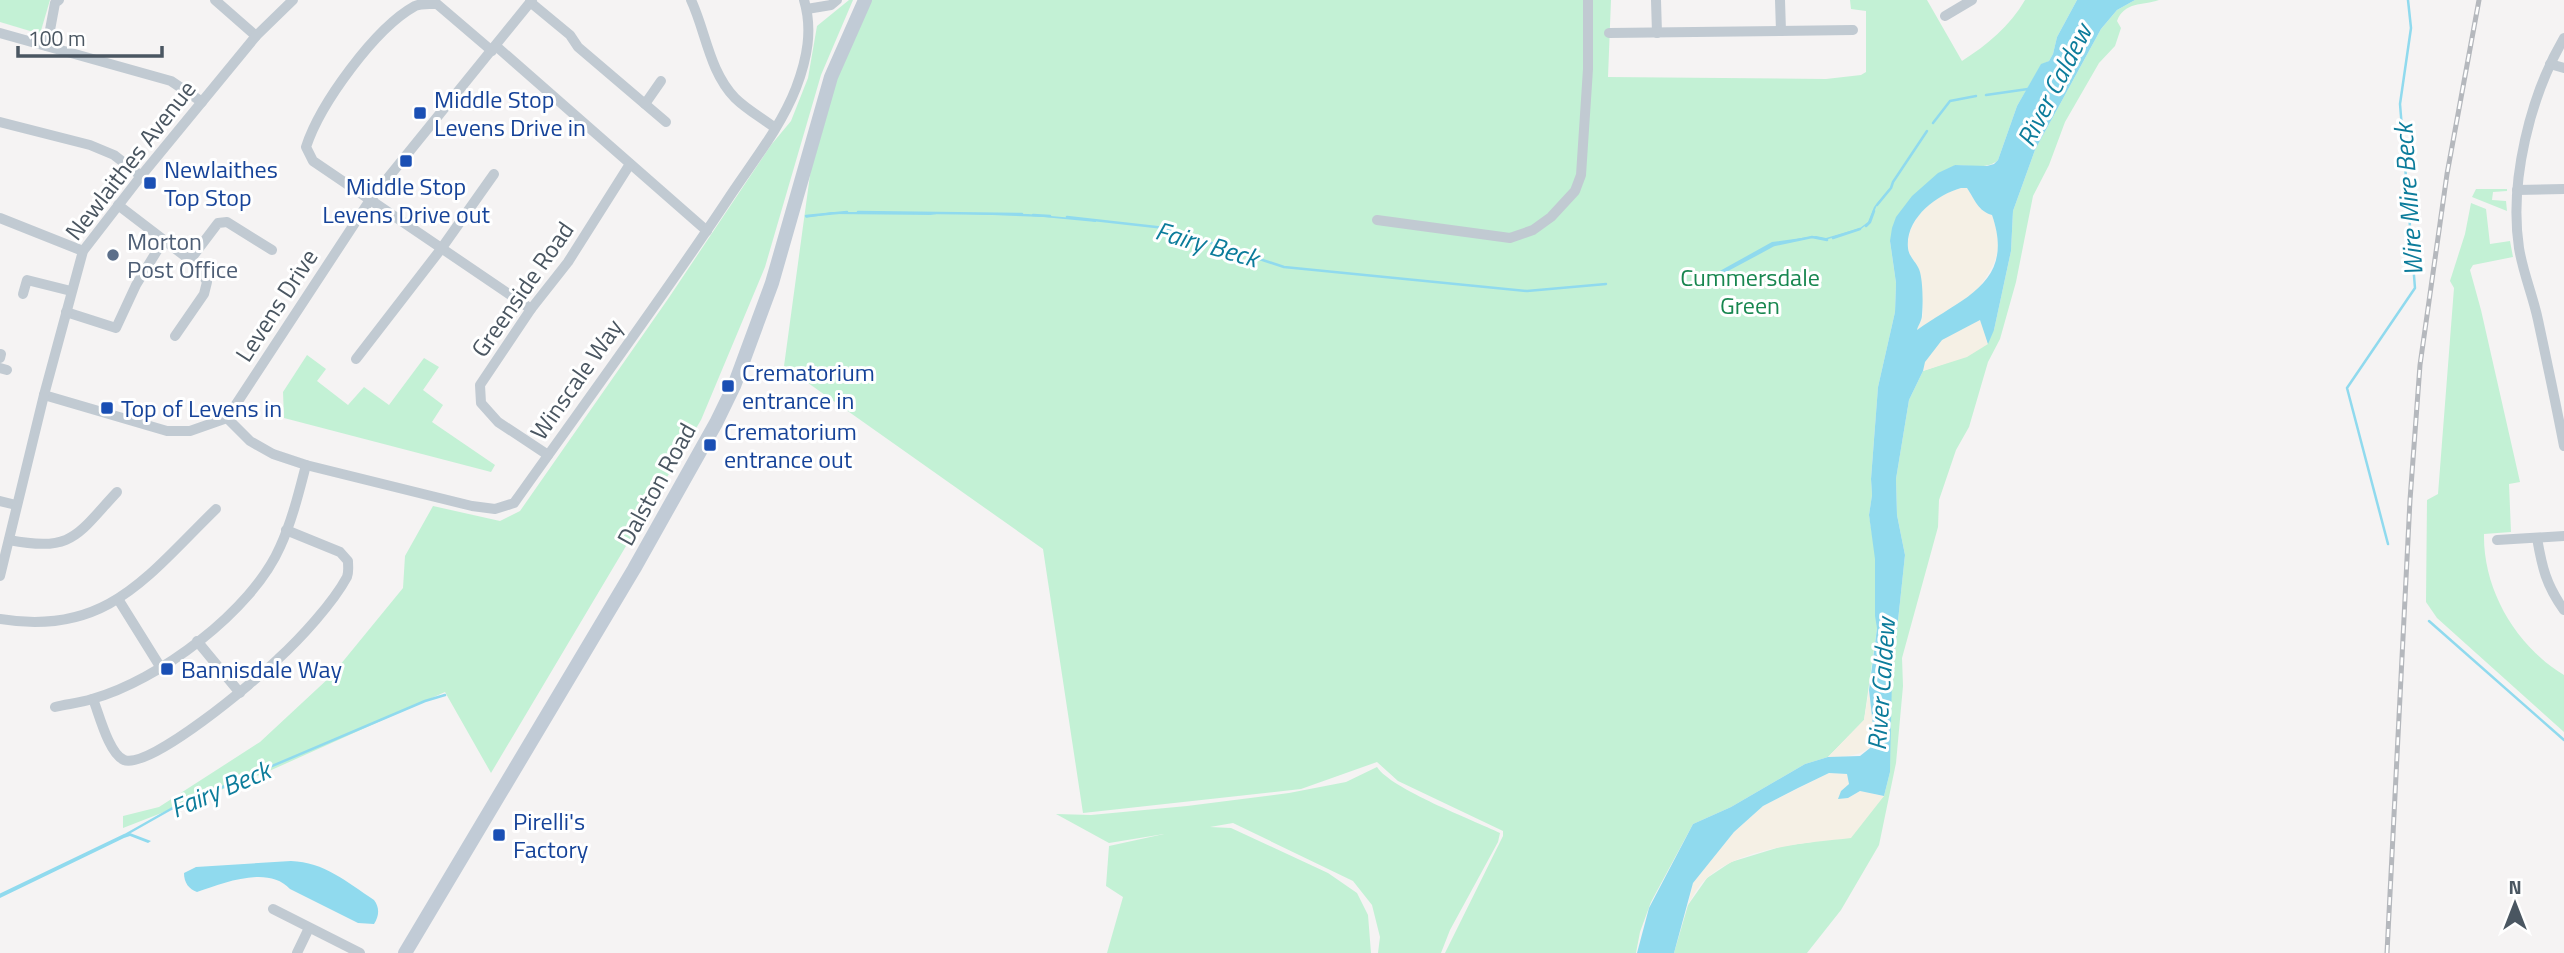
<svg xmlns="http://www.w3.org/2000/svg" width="2564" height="953" viewBox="0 0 2564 953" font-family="'Titillium Web',sans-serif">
<rect width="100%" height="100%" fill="#f5f3f3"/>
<g fill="#c3f1d5">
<polygon points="0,0 50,0 40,34 0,22"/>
<polygon points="849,0 853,0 821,75 765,267 701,420 491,773 445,692 267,772 123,828 123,816 159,807 260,742 331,676 403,588 405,556 433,506 500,521 520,511 668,299 771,145 791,121 808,78 817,26"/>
<path d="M865 0H1611L1608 77 1826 79 1861 75 1866 72V11L1851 9 1850 0H1927L1962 61C1987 45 2010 26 2025 0H2077L2057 37 2053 54 2049 61 2041 65 2017 106 1998 160C1988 170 1969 165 1955 165L1890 241 1896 283 1895 312 1878 387 1871 479 1872 495 1869 515 1876 559 1877 628 1864 720 1828 757 1805 764 1731 807 1693 824 1651 902 1640 932 1636 953H1445L1503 836V831L1398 781 1377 762 1301 789 1083 813 1043 549 784 366 816 131Z"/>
<path d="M2135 0H2159C2142 6 2125 1 2117 21L2121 28 2115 46 2099 63 2065 122 2049 165 2033 196 2016 282 2000 339 1988 362 1969 427 1956 450 1939 500 1938 527 1902 658 1903 686 1896 763 1879 845 1841 910 1807 953H1674L1688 905 1707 878 1731 862 1783 846 1812 842 1884 796 1890 772 1891 651 1895 649 1905 555 1897 515 1896 479 1909 400 1923 371 1949 362 1994 330 2011 251 2013 211 2035 150 2101 29 2117 10Z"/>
<polygon points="2476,189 2507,189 2507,191 2493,192 2492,200 2506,201 2507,211 2472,197"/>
<path d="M2471 203 2486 209 2490 244 2510 241 2513 257 2473 265 2470 270 2481 310 2520 482 2509 484 2511 532 2484 534C2483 590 2516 646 2564 675V732L2437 618 2426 602 2427 500 2438 494 2454 288 2450 281 2465 234Z"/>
<polygon points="307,355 326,369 317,381 348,405 364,387 389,405 424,358 439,367 423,390 443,405 432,422 495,465 491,472 284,418 283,392"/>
<path d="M1377 767C1391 789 1473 820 1500 833L1498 842 1450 930 1441 953H1378L1380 937 1372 905 1353 881 1233 823 1210 827 1231 828 1328 873 1357 893 1368 915 1371 953H1107L1123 897 1106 886 1109 846 1164 834 1109 843 1056 814 1091 815 1187 806 1289 793 1346 782Z"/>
</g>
<g fill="#f5f0e5">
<path d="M1961 188H1967C1975 200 1978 211 1992 215 2005 253 1996 262 1975 294L1988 344 1967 357 1923 371C1925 357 1915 341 1917 328 1917 325 1921 322 1922 319 1925 305 1919 283 1917 269 1916 260 1907 255 1908 244 1909 216 1936 195 1961 188Z"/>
<path d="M1869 690C1873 737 1888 757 1828 757L1864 720Z"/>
<path d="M1829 773 1847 774 1849 784 1841 791 1848 798 1860 791 1884 796 1851 838C1807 843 1740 847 1706 879 1698 886 1693 896 1688 905L1693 883 1734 832 1763 806Z"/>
</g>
<g fill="#90daee" fill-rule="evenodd">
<path d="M2077 0H2135L2117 10 2101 29 2035 150 2013 211 2011 251 1994 330 1988 344 1980 320 1942 340 1925 362 1923 371 1909 400 1896 479 1897 515 1905 555 1895 649 1888 656 1886 669 1892 677 1890 772 1884 796 1860 791 1848 798 1838 799 1841 791 1849 784 1847 774 1829 773 1798 788 1763 806 1734 832 1693 883 1674 953H1637L1649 908 1693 824 1731 807 1805 764 1828 757 1860 756 1870 748 1874 734 1869 690 1877 628 1875 616V559L1869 515 1872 495 1871 479 1878 387 1895 312 1896 283 1890 241 1892 228 1896 217 1912 196 1938 173 1955 165 1987 166 1994 164 1998 160 2017 106 2041 64 2049 61 2053 54 2057 37ZM1961 188H1967C1975 200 1978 211 1992 215 2016 284 1961 298 1917 330 1918 325 1922 321 1922 315 1923 303 1923 284 1920 272 1918 263 1909 258 1908 248 1905 219 1936 195 1961 188Z"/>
<polygon points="1891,186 1877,205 1870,222 1861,229 1825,240 1812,237 1774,245 1720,274 1718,272 1772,242 1816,236 1826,238 1860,228 1868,222 1874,207"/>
<polygon points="832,212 917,212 937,215 831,214 805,218 808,216"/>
<polygon points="941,213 1028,214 1096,220 1096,222 1043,217"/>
<polygon points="130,833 151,841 148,843 130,836 124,838 0,898 0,895"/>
<path d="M291 861C324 862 347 882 374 900 380 908 379 916 374 924L358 923 290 889C268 865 224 883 197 892 189 889 184 883 184 873L196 867Z"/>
</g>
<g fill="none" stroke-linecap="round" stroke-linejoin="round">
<g stroke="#90daee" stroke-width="2.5">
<polyline points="1986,95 2028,89"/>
<polyline points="1933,123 1950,101 1976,96"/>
<polyline points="1877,205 1891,188 1893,182 1927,131"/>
<polyline points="858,212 1022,214"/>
<polyline points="1033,215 1050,216"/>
<polyline points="806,216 847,212"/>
<polyline points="1067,217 1165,228 1284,267 1527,291 1606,284"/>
<polyline points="1866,226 1870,222 1874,211"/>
<polyline points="1833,238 1860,229"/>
<polyline points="1720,274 1774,245 1812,237 1827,240"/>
<polyline points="2388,544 2347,388 2415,288 2400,104 2411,28 2408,0"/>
<polyline points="2429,621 2564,740"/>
<polyline points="0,895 125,835 171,809 425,701 445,695"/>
</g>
<g stroke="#c1cad2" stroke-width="10">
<polyline points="215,0 256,36"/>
<path d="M691 0C706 32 709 71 735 98 746 109 762 118 775 128"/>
<polyline points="1656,0 1657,33"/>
<polyline points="1780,0 1781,31"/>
<polyline points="530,2 570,35 578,47 666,122"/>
<polyline points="807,9 831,5 837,0"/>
<polyline points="1945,16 1972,0"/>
<polyline points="0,33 171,81 202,102"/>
<polyline points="1609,33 1853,30"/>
<path d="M2564 38C2530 96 2509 182 2519 248 2523 273 2533 296 2538 320 2547 362 2556 404 2564 446"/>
<polyline points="47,46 55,3 59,0"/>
<polyline points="496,46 707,231"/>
<path d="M492 51 437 4C430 4 421 3 415 6 375 28 320 104 306 147L313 161 531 309"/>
<polyline points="2550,64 2564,68"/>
<polyline points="645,104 661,81"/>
<polyline points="0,122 90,145 114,155 141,176"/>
<polyline points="2517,190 2564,189"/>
<polyline points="118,205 190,260 202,273 207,282 204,294 175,336"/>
<polyline points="0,218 83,251"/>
<polyline points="1377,220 1510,238 1533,230 1551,217 1575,191 1581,175 1588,69 1588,0"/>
<polyline points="190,260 218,223 227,222 272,250"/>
<polyline points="23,294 27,280 71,291"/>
<polyline points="66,312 116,328 136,285 163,241"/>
<polyline points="0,358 1,354"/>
<polyline points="356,359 441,249 494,174"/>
<polyline points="0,368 7,370"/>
<polyline points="44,395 167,431 190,431 227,418 370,200 532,0"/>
<path d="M227 418 250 441 273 454 306 465 472 506 495 509 514 503C585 403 658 304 726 202 750 165 780 129 796 88 807 59 813 30 804 0"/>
<polyline points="548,455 498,422 481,403 480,385 531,309 568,262 630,164"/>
<polyline points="0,501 16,505"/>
<path d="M2537 538C2542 567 2546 585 2564 610"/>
<path d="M9 540C73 552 76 536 117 492"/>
<polyline points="2497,540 2564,536"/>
<polyline points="0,576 44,395 83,251 141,176 256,36 293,0"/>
<polyline points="118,599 161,668"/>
<path d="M0 619C107 637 148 575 216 509"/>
<polyline points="197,641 240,693"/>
<path d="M93 699C99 714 109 754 124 760 150 770 256 680 278 659 300 639 333 603 347 577 349 572 348 567 348 561L340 552 286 530"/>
<path d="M55 707C67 704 80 703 92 699 158 681 252 611 280 547 292 521 299 492 306 465"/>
<polyline points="273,909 360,953"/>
<polyline points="297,953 309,928"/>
</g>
<polyline stroke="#c1cbd6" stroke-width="14" points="405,953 634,569 716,423 734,386 772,283 831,77 865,0"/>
<defs>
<polyline id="rail" points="2387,953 2410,500 2420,365 2447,174 2479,0"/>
</defs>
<use href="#rail" stroke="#b5b8bd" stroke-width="5"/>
<use href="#rail" stroke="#fff" stroke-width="2.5" stroke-dasharray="8" stroke-linecap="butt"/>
</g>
<g fill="#1a4fb4" stroke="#fff" stroke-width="2.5">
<rect x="413" y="106" width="14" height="14" rx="3.5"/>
<rect x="399" y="154" width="14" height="14" rx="3.5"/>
<rect x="143" y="176" width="14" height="14" rx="3.5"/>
<rect x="721" y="379" width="14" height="14" rx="3.5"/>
<rect x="100" y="401" width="14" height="14" rx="3.5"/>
<rect x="703" y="438" width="14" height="14" rx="3.5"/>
<rect x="160" y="662" width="14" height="14" rx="3.5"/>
<rect x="492" y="828" width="14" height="14" rx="3.5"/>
</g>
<circle fill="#5c6f8a" stroke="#fff" stroke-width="2.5" cx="113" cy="255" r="7"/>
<g text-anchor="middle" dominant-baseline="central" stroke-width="6" stroke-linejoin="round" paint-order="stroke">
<g font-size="24" fill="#164399" stroke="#fff" text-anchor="start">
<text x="434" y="99">Middle Stop<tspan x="434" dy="28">Levens Drive in</tspan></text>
<text x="164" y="169">Newlaithes<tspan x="164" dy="28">Top Stop</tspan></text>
<text x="406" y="186" text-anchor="middle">Middle Stop<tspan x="406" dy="28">Levens Drive out</tspan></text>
<text x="742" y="372">Crematorium<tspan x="742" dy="28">entrance in</tspan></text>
<text x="121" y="408">Top of Levens in</text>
<text x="724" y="431">Crematorium<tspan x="724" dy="28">entrance out</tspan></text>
<text x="181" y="669">Bannisdale Way</text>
<text x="513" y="821">Pirelli's<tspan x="513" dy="28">Factory</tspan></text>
</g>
<g font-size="24" fill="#4a5661" stroke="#fff">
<text transform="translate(130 160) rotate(-52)">Newlaithes Avenue</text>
<text transform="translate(522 289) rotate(-55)">Greenside Road</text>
<text transform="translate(276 305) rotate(-57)">Levens Drive</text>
<text transform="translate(576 379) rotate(-55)">Winscale Way</text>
<text transform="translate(656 484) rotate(-61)">Dalston Road</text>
</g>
<g font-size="24" fill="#4e5e75" stroke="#fff" text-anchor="start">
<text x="127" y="241">Morton<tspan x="127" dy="28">Post Office</tspan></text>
</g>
<g font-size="24" fill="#17864f" stroke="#fff">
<text x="1750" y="277">Cummersdale<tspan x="1750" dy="28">Green</tspan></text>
</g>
<g font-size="26" font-style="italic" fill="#0c7c9b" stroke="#fff">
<text transform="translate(2054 85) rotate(-63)">River Caldew</text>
<text transform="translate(2408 200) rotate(-94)">Wire Mire Beck</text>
<text transform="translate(1207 244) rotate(16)">Fairy Beck</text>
<text transform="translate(1881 684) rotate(-86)">River Caldew</text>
<text transform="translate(220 789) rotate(-23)">Fairy Beck</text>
</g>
</g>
<g transform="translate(2515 904)" stroke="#ffffff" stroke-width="5" paint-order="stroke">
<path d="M0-5L12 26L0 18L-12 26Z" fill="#4a5661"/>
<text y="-10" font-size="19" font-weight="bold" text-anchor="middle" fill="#4a5661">N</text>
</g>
<path d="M18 46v10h144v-10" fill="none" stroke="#4a5661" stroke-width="3.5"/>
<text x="28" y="46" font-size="21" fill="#4a5661" stroke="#ffffff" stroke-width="5" paint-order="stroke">100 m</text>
</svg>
